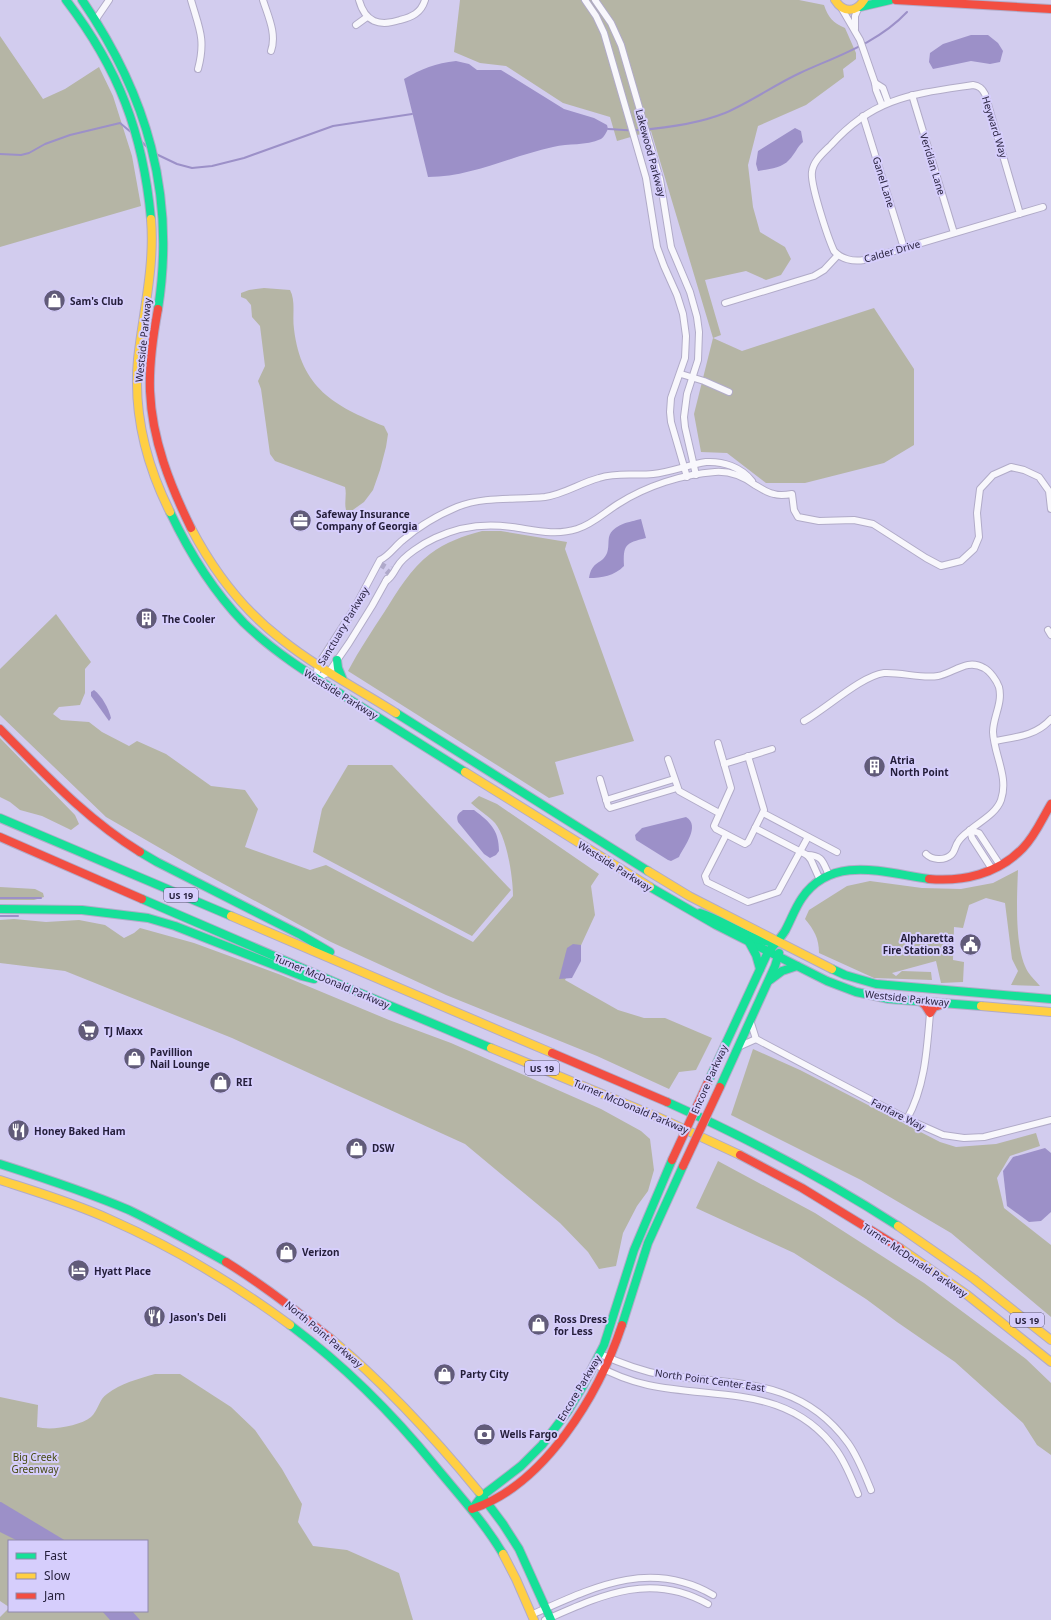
<svg xmlns="http://www.w3.org/2000/svg" width="1051" height="1620" viewBox="0 0 1051 1620" font-family="'Noto Sans',sans-serif">
<rect width="100%" height="100%" fill="#d2ccee"/>
<g fill="#b5b5a5">
<path d="M460 0H799L824 5C828 17 833 23 845 28L856 53V59L843 69 844 77 806 105 758 126 748 165 753 207 760 232 785 247 791 259 781 275 766 280 746 271 705 280 721 335 713 338 742 351 874 308 914 369V445L884 463 805 483H766L727 453 701 452 694 414 713 338 651 131 617 141 610 117 563 103 506 66 480 63 454 52Z"/>
<polygon points="0,36 43,99 65,89 99,67 113,96 132,156 141,206 0,247"/>
<path d="M264 288 290 290C296 301 292 316 294 329 301 388 334 406 384 426L388 434 386 447 380 470 373 490 364 502 350 512 346 510C344 502 347 495 345 487L275 461 270 454 261 389 258 381 265 366 260 326 252 317 251 305 246 299 241 297V293L249 290Z"/>
<path d="M482 531H501L567 542 565 549 634 741 555 762 564 794 549 798 348 671C359 650 372 631 385 611 397 592 411 568 430 554 446 542 463 536 482 531Z"/>
<path d="M56 614 91 662 85 669V693L80 705 59 707 53 714 61 720 89 722 102 732 129 746 137 741 166 754 211 786 245 790 258 809 245 847 310 870 326 865 473 942 513 896C513 877 507 838 495 823 489 816 478 810 471 803L479 796 497 804 599 874 591 886 595 915 565 980 618 1010 644 1018H665L712 1038 696 1070 679 1072 669 1089 597 1056 446 995 331 942 198 870 106 817 0 715V669Z"/>
<polygon points="0,738 75,815 79,824 71,830 42,816 20,810 10,802 0,797"/>
<polygon points="348,765 392,765 511,890 472,936 313,852 322,809"/>
<path d="M1018 870C1017 897 1014 949 1028 972 1031 977 1036 981 1040 986L1011 985 1018 971 1012 959 1005 903 986 898 969 905 963 928 954 927 953 960 964 962 963 982 941 983 936 961 892 973 896 976 902 971 931 972 932 980 874 978 819 953C819 938 814 930 805 919L809 910 847 886 870 881 922 888 961 889 993 883Z"/>
<polygon points="0,887 35,889 43,893 44,897 34,900 0,900"/>
<polygon points="14,919 46,922 79,920 105,925 124,938 134,933 140,928 194,943 281,975 389,1020 451,1043 601,1109 641,1131 650,1139 654,1170 648,1191 637,1206 623,1233 616,1266 599,1269 588,1252 560,1223 465,1144 232,1038 65,971 0,963 0,920"/>
<polygon points="753,1049 800,1070 940,1142 956,1147 996,1144 1036,1133 1040,1146 1010,1156 997,1178 1004,1208 1051,1245 1051,1317 951,1233 861,1180 731,1115"/>
<polygon points="718,1161 815,1213 924,1283 1026,1359 1051,1383 1051,1455 1037,1445 1023,1423 955,1362 897,1322 866,1299 794,1253 696,1208"/>
<path d="M155 1374H180L231 1407 255 1430 282 1469 302 1504 298 1522 313 1546 347 1550 399 1573 413 1620H0V1617L9 1608V1611H147V1541H9V1607L0 1601V1397L38 1405 37 1427C51 1431 80 1426 91 1417 98 1411 99 1399 107 1394 121 1383 138 1379 155 1374Z"/>
</g>
<g fill="#9c90c8">
<polygon points="971,35 988,35 998,43 1003,51 1000,62 990,64 971,61 933,69 929,62 930,53 943,44"/>
<path d="M456 61 469 64 477 70H501L564 109 594 118 607 125 608 129C606 133 604 137 601 139 585 146 569 143 553 147 511 156 472 177 428 177L404 79C421 69 436 63 456 61Z"/>
<path d="M795 128 801 131 803 142C797 147 795 154 789 160 782 168 769 169 758 171L756 164 758 151Z"/>
<path d="M641 519 646 538C625 543 623 545 624 566 614 576 602 578 589 578 592 560 602 565 607 553 609 548 608 542 609 537 613 524 630 522 641 519Z"/>
<path d="M94 690C102 696 109 709 111 718L109 721 91 696V692Z"/>
<path d="M463 810H474C490 822 499 830 499 851L496 855 490 858 484 854 458 822C456 815 458 814 463 810Z"/>
<path d="M686 817C701 826 684 846 679 857L671 861 668 860 636 840 635 835 642 828Z"/>
<polygon points="573,944 581,945 581,961 572,978 559,979 567,948"/>
<polygon points="1045,1148 1051,1153 1051,1212 1041,1221 1029,1222 1007,1206 1003,1171 1013,1157"/>
<polygon points="0,1502 1,1502 66,1541 18,1541 0,1532"/>
<polygon points="102,1611 132,1611 140,1620 110,1620"/>
</g>
<g fill="none" stroke-linecap="round" stroke-linejoin="round">
<g stroke="#9c90c8" stroke-width="2">
<path d="M608 129C618 129 629 131 639 130 665 128 700 123 725 113 751 102 774 85 800 73 837 56 878 43 907 12"/>
<polyline points="141,141 149,149"/>
<polyline points="0,154 21,155 29,153 45,144 70,135 120,123 132,133"/>
<polyline points="156,154 177,164 192,168 212,166 244,158 333,126 412,114"/>
<polyline points="0,898 41,898"/>
<polyline points="0,916 18,916"/>
</g>
<g stroke="#afa9ca" stroke-width="6" stroke-dasharray="6 3" stroke-linecap="butt">
<polyline points="381,568 384,563"/>
<polyline points="387,575 393,568"/>
</g>
<defs>
<g id="street">
<path d="M191 0C199 28 206 39 198 69"/>
<path d="M263 0C268 16 277 34 271 51"/>
<path d="M359 0C365 22 379 27 400 20 412 17 421 13 425 0"/>
<polyline points="585,0 596,16 604,33 646,178 657,247 664,266 677,295 683,314 686,336 685,358 671,398 670,412 671,422 687,477"/>
<polyline points="595,0 611,23 621,45 660,179 671,247 690,292 697,317 699,332 698,360 687,394 684,417 685,427 696,475"/>
<polyline points="842,9 860,40 875,83 876,90 882,105"/>
<polyline points="96,19 109,0"/>
<polyline points="356,25 367,17"/>
<polyline points="855,29 855,16 858,9"/>
<polyline points="875,83 883,88 888,102"/>
<polyline points="912,95 954,233"/>
<polyline points="863,116 904,248"/>
<path d="M1020 214 985 94C982 88 979 86 973 85 913 94 874 97 831 145 824 152 813 161 812 172 810 184 828 238 834 251 841 259 853 262 864 260L1043 207"/>
<polyline points="725,303 814,276 824,270 838,255"/>
<polyline points="681,374 704,381 729,392"/>
<path d="M386 581C392 577 393 573 397 567 403 556 424 543 435 538 460 526 485 523 512 527 534 530 555 536 577 529 593 524 605 512 618 504 646 486 683 474 715 472 729 471 744 477 755 485 761 488 767 493 774 494 780 496 786 495 792 494L794 510 798 517 819 521 854 520 873 524 926 558 941 566 961 561 974 549 979 537 977 513 980 489 993 475 1011 467 1024 470 1039 477 1049 491 1051 509"/>
<polyline points="1048,630 1051,635"/>
<path d="M316 679 318 665 354 609 380 560C389 556 395 546 403 540 419 526 438 515 457 507 484 496 516 500 545 497 565 494 580 483 599 478 618 472 634 476 653 474 671 472 688 465 706 462 723 461 741 467 752 481"/>
<polyline points="316,679 329,672 349,643 372,606 387,579"/>
<path d="M804 721C826 709 861 676 884 673 902 672 921 679 938 676 954 673 967 658 984 668 990 671 997 681 999 687 1003 703 993 717 993 732 994 755 1009 777 1001 800 996 814 979 822 969 831 965 834 961 837 958 842 955 846 955 852 951 855 944 861 932 860 926 854"/>
<path d="M995 741C1016 737 1036 736 1051 719"/>
<polyline points="718,743 731,788 714,826 716,829 745,844 748,842 764,810 748,756"/>
<polyline points="668,759 679,791 719,813"/>
<polyline points="724,764 772,749"/>
<polyline points="600,779 608,806 610,808 677,788"/>
<polyline points="606,800 674,779"/>
<polyline points="763,813 837,852"/>
<polyline points="755,828 807,855 811,860 820,880"/>
<polyline points="726,835 705,876 707,882 748,902 778,892 808,837"/>
<path d="M807 855C823 855 823 863 829 875"/>
<polyline points="992,869 972,838 970,830 979,833 1000,865"/>
<polyline points="750,1020 756,1039 909,1120 943,1135 964,1138 984,1137 1051,1120"/>
<polyline points="738,1047 756,1039"/>
<path d="M907 1119C925 1087 927 1049 930 1013"/>
<path d="M600 1354C620 1363 641 1371 663 1375 735 1385 800 1377 848 1443 858 1457 864 1473 871 1490"/>
<path d="M594 1364C612 1374 629 1381 648 1385 718 1400 789 1384 837 1451 846 1464 852 1479 858 1494"/>
<path d="M531 1615C592 1588 649 1558 713 1595"/>
<path d="M545 1620C600 1596 650 1571 708 1604"/>
</g>
<g id="fast">
<path d="M66 0C119 69 143 133 151 219"/>
<path d="M82 0C147 95 176 194 158 309"/>
<polyline points="860,7 890,0"/>
<path d="M170 512C189 552 213 591 244 623 276 654 314 677 352 701 390 725 427 748 465 772"/>
<polyline points="337,660 338,668 343,680"/>
<polyline points="396,713 648,871"/>
<polyline points="0,818 231,916"/>
<polyline points="140,852 157,862 301,935 330,952"/>
<polyline points="650,887 716,925 827,981 856,992 889,999 981,1006"/>
<polyline points="142,899 353,990 491,1048"/>
<polyline points="0,909 82,910 148,918 175,926 302,976 314,979"/>
<path d="M700 913C726 921 749 941 776 943"/>
<polyline points="749,942 756,955 760,969"/>
<polyline points="832,969 845,975 876,984 1051,999"/>
<polyline points="770,980 782,971 797,966"/>
<path d="M708 1082 768 952C774 945 780 939 785 931 791 920 795 908 802 898 832 854 885 873 929 879"/>
<polyline points="720,1087 775,966 779,953"/>
<path d="M667 1102C747 1138 825 1179 898 1226"/>
<path d="M0 1164C44 1178 87 1192 129 1210 162 1226 194 1244 226 1262"/>
<path d="M290 1325C345 1366 393 1414 436 1467 459 1495 484 1522 503 1554"/>
<polyline points="622,1325 648,1243 683,1166"/>
<polyline points="479,1492 503,1524 519,1549 551,1620"/>
<polyline points="472,1509 482,1496 521,1466 542,1445 568,1411 583,1386 604,1345 634,1250 672,1160"/>
</g>
<g id="slow">
<path d="M835 0C843 13 856 13 864 0"/>
<path d="M151 219C155 266 143 313 138 359 133 413 146 464 170 512"/>
<path d="M191 528C213 570 243 610 281 639 316 667 358 689 396 713"/>
<polyline points="465,772 650,887"/>
<polyline points="648,871 689,896 832,969"/>
<polyline points="231,916 552,1053"/>
<polyline points="981,1006 1051,1012"/>
<polyline points="491,1048 658,1117 740,1155"/>
<path d="M0 1180C37 1192 74 1203 109 1219 173 1247 233 1283 290 1325"/>
<polyline points="898,1226 974,1279 1051,1340"/>
<polyline points="900,1248 966,1294 1051,1362"/>
<path d="M330 1338C385 1384 434 1437 479 1492"/>
<polyline points="503,1554 516,1579 534,1620"/>
</g>
<g id="jam">
<polyline points="896,0 1051,9"/>
<path d="M158 309C153 336 149 363 150 391 152 440 170 485 191 528"/>
<path d="M0 729C44 773 86 819 140 852"/>
<polyline points="0,837 142,899"/>
<path d="M929 879C963 882 998 874 1023 848 1035 836 1042 819 1051 804"/>
<polyline points="920,1001 925,1005 930,1013 934,1007 944,1004"/>
<polyline points="552,1053 667,1102"/>
<polyline points="740,1155 802,1188 900,1248"/>
<path d="M226 1262C263 1285 297 1311 330 1338"/>
<path d="M472 1509C545 1485 599 1394 622 1325"/>
</g>
</defs>
<use href="#street" stroke="#b1abc8" stroke-width="8"/>
<use href="#fast" stroke="#b1abc8" stroke-width="10"/>
<use href="#slow" stroke="#b1abc8" stroke-width="10"/>
<use href="#jam" stroke="#b1abc8" stroke-width="10"/>
<use href="#street" stroke="#f8f7fc" stroke-width="6"/>
<use href="#fast" stroke="#16e098" stroke-width="8"/>
<use href="#slow" stroke="#ffcf43" stroke-width="8"/>
<use href="#jam" stroke="#f24e42" stroke-width="8"/>
<defs>
<g id="jam-bridge">
<polyline points="672,1160 708,1082"/>
<polyline points="683,1166 720,1087"/>
</g>
</defs>
<use href="#jam-bridge" stroke="#b1abc8" stroke-width="10" stroke-linecap="butt"/>
<use href="#jam-bridge" stroke="#f24e42" stroke-width="8"/>
</g>
<defs>
<symbol id="shop-disc" viewBox="-11 -11 22 22"><circle r="9.5" fill="#615b79" stroke="#d6cefc"/><path d="M-5-2.5h2.3a2.7 3.5 0 0 1 5.4 0H5L5.5 6h-11ZM-1.5-2.5h3a1.5 2.3 0 0 0-3 0Z" fill="#fff"/></symbol>
<symbol id="office-disc" viewBox="-11 -11 22 22"><circle r="9.5" fill="#615b79" stroke="#d6cefc"/><path d="M-6-3h4V-5.5h4V-3h4V5H-6ZM-1-4.5V-3h2v-1.5ZM-6 0V1H6V0Z" fill="#fff"/></symbol>
<symbol id="building-disc" viewBox="-11 -11 22 22"><circle r="9.5" fill="#615b79" stroke="#d6cefc"/><path d="M-4-6H4V6H1V3H-1V6H-4ZM-2.5-4.3h1.7v1.8h-1.7ZM.8-4.3h1.7v1.8H.8ZM-2.5-1h1.7V.8h-1.7ZM.8-1h1.7V.8H.8Z" fill="#fff"/></symbol>
<symbol id="civic-disc" viewBox="-11 -11 22 22"><circle r="9.5" fill="#615b79" stroke="#d6cefc"/><path d="M-.6-6.5H3V-4.5H.6V-3L4-1V1h2V6H-6V1h2V-1L-.6-3ZM-1.2 2.5V6h2.4V2.5Z" fill="#fff"/></symbol>
<symbol id="supermarket-disc" viewBox="-11 -11 22 22"><circle r="9.5" fill="#615b79" stroke="#d6cefc"/><path d="M-6-5.5h2.5l.6 2H6L4.5 2H-2.5L-4.4-4H-6ZM-1.5 3.2a1.3 1.3 0 1 0 .1 0ZM3 3.2a1.3 1.3 0 1 0 .1 0Z" fill="#fff"/></symbol>
<symbol id="restaurant-disc" viewBox="-11 -11 22 22"><circle r="9.5" fill="#615b79" stroke="#d6cefc"/><path d="M-5-6h1v4h1v-4h1v4h1v-4h1v5L-1.5 .5V6h-2V.5L-5-1ZM5-6V6H3V1.5H1.5Q1.5-4 5-6Z" fill="#fff"/></symbol>
<symbol id="hotel-disc" viewBox="-11 -11 22 22"><circle r="9.5" fill="#615b79" stroke="#d6cefc"/><path d="M-6-4.5h1.5V1H6V5H4.5V3h-9V5H-6ZM-4 0a1.8 1.8 0 1 1 3.6 0ZM.5 0V-2.5h3Q6-2.5 6 0Z" fill="#fff"/></symbol>
<symbol id="bank-disc" viewBox="-11 -11 22 22"><circle r="9.5" fill="#615b79" stroke="#d6cefc"/><path d="M-6-4H6V4H-6ZM0-2.3a2.3 2.3 0 1 0 0 4.6a2.3 2.3 0 1 0 0-4.6Z" fill="#fff"/></symbol>
</defs>
<g fill-rule="evenodd">
<use href="#shop-disc" x="42" y="288" width="25" height="25"/>
<use href="#office-disc" x="288" y="508" width="25" height="25"/>
<use href="#building-disc" x="134" y="606" width="25" height="25"/>
<use href="#building-disc" x="862" y="754" width="25" height="25"/>
<use href="#civic-disc" x="958" y="932" width="25" height="25"/>
<use href="#supermarket-disc" x="76" y="1018" width="25" height="25"/>
<use href="#shop-disc" x="122" y="1046" width="25" height="25"/>
<use href="#shop-disc" x="208" y="1070" width="25" height="25"/>
<use href="#restaurant-disc" x="6" y="1118" width="25" height="25"/>
<use href="#shop-disc" x="344" y="1136" width="25" height="25"/>
<use href="#shop-disc" x="274" y="1240" width="25" height="25"/>
<use href="#hotel-disc" x="66" y="1258" width="25" height="25"/>
<use href="#restaurant-disc" x="142" y="1304" width="25" height="25"/>
<use href="#shop-disc" x="526" y="1312" width="25" height="25"/>
<use href="#shop-disc" x="432" y="1362" width="25" height="25"/>
<use href="#bank-disc" x="472" y="1422" width="25" height="25"/>
</g>
<g text-anchor="middle" dominant-baseline="central" stroke-width="4" stroke-linejoin="round" paint-order="stroke">
<g fill="#d6cefc" stroke="#595374" stroke-width="1">
<rect x="164" y="888" width="34" height="14" rx="3"/>
<rect x="525" y="1061" width="34" height="14" rx="3"/>
<rect x="1010" y="1313" width="34" height="14" rx="3"/>
</g>
<g font-size="9" font-weight="bold" fill="#241e3a">
<text x="181" y="895">US 19</text>
<text x="542" y="1068">US 19</text>
<text x="1027" y="1320">US 19</text>
</g>
<g font-size="10" fill="#241e3a" stroke="#d6cefc">
<text transform="translate(995 127) rotate(73)">Heyward Way</text>
<text transform="translate(651 153) rotate(75)">Lakewood Parkway</text>
<text transform="translate(933 164) rotate(73)">Veridian Lane</text>
<text transform="translate(884 182) rotate(73)">Ganel Lane</text>
<text transform="translate(892 251) rotate(-16)">Calder Drive</text>
<text transform="translate(143 340) rotate(-84)">Westside Parkway</text>
<text transform="translate(343 626) rotate(-59)">Sanctuary Parkway</text>
<text transform="translate(341 694) rotate(32)">Westside Parkway</text>
<text transform="translate(615 866) rotate(32)">Westside Parkway</text>
<text transform="translate(332 981) rotate(23)">Turner McDonald Parkway</text>
<text transform="translate(907 998) rotate(6)">Westside Parkway</text>
<text transform="translate(709 1079) rotate(-66)">Encore Parkway</text>
<text transform="translate(631 1106) rotate(23)">Turner McDonald Parkway</text>
<text transform="translate(898 1114) rotate(27)">Fanfare Way</text>
<text transform="translate(915 1260) rotate(34)">Turner McDonald Parkway</text>
<text transform="translate(324 1334) rotate(40)">North Point Parkway</text>
<text transform="translate(710 1380) rotate(8)">North Point Center East</text>
<text transform="translate(579 1388) rotate(-59)">Encore Parkway</text>
</g>
<g font-size="10" font-weight="bold" fill="#241e3a" stroke="#d6cefc" text-anchor="start">
<text x="70" y="301">Sam's Club</text>
<text x="316" y="514">Safeway Insurance<tspan x="316" dy="12">Company of Georgia</tspan></text>
<text x="162" y="619">The Cooler</text>
<text x="890" y="760">Atria<tspan x="890" dy="12">North Point</tspan></text>
<text x="954" y="938" text-anchor="end">Alpharetta<tspan x="954" dy="12">Fire Station 83</tspan></text>
<text x="104" y="1031">TJ Maxx</text>
<text x="150" y="1052">Pavillion<tspan x="150" dy="12">Nail Lounge</tspan></text>
<text x="236" y="1082">REI</text>
<text x="34" y="1131">Honey Baked Ham</text>
<text x="372" y="1148">DSW</text>
<text x="302" y="1252">Verizon</text>
<text x="94" y="1271">Hyatt Place</text>
<text x="170" y="1317">Jason's Deli</text>
<text x="554" y="1319">Ross Dress<tspan x="554" dy="12">for Less</tspan></text>
<text x="460" y="1374">Party City</text>
<text x="500" y="1434">Wells Fargo</text>
</g>
<g font-size="10" fill="#464a11" stroke="#d6cefc">
<text x="35" y="1457">Big Creek<tspan x="35" dy="12">Greenway</tspan></text>
</g>
</g>
<rect x="8" y="1540" width="140" height="72" fill="#d6cefc" stroke="#8f88ae"/>
<rect x="16" y="1553" width="20" height="6" fill="#16e098" stroke="#8f88ae"/>
<text x="44" y="1560" font-size="12" fill="#241e3a">Fast</text>
<rect x="16" y="1573" width="20" height="6" fill="#ffcf43" stroke="#8f88ae"/>
<text x="44" y="1580" font-size="12" fill="#241e3a">Slow</text>
<rect x="16" y="1593" width="20" height="6" fill="#f24e42" stroke="#8f88ae"/>
<text x="44" y="1600" font-size="12" fill="#241e3a">Jam</text>
</svg>
